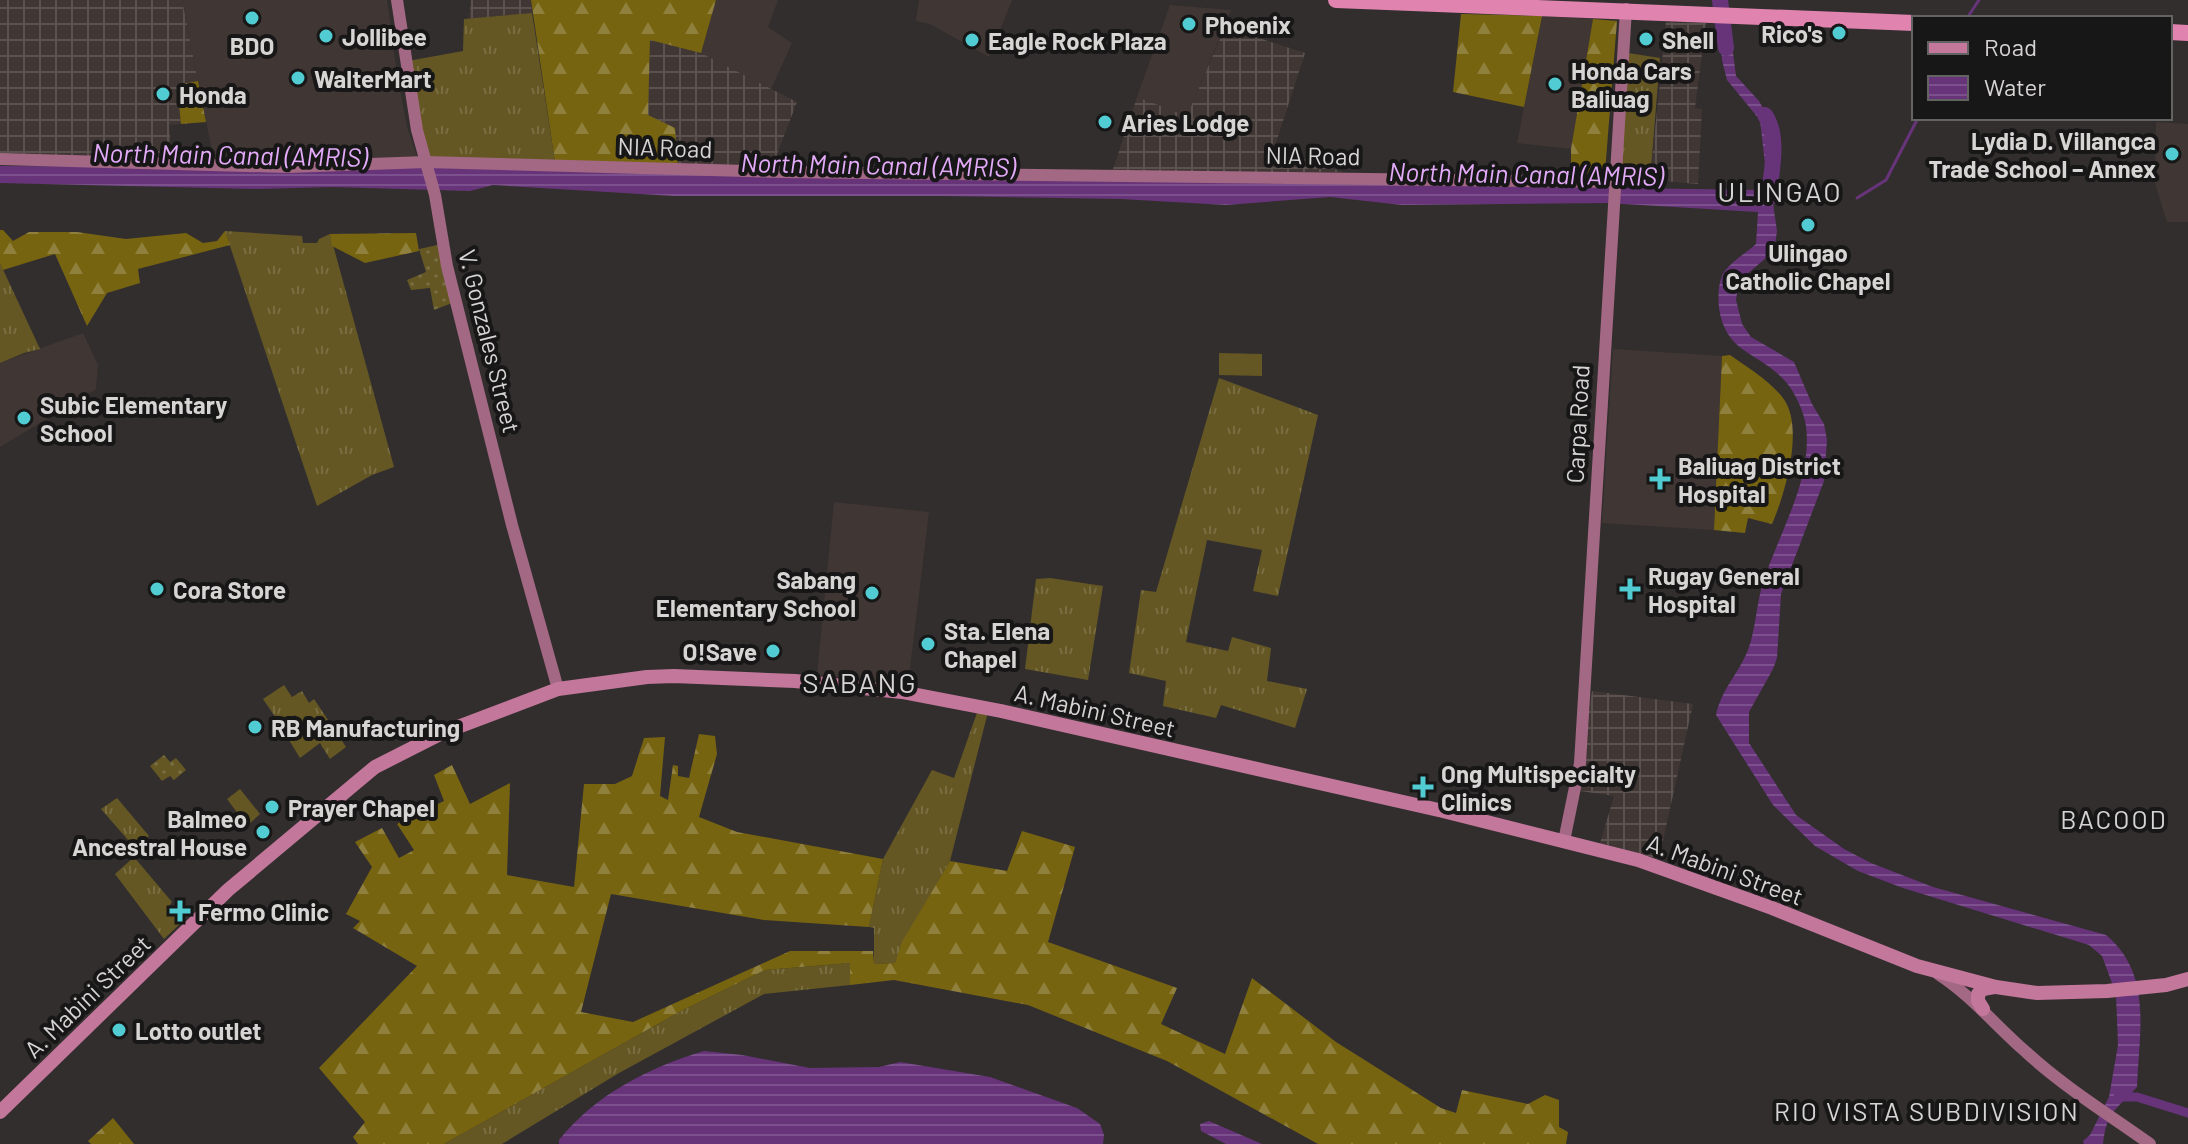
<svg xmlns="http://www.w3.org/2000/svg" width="2188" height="1144" viewBox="0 0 2188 1144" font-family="Barlow,sans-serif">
<defs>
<pattern id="industrial-grid" width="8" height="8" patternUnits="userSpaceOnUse" patternTransform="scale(2)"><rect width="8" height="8" fill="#403634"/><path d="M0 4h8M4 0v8" fill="none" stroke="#5b5250"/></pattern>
<pattern id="grass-tufts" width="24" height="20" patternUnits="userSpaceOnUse" patternTransform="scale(2)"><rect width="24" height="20" fill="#645723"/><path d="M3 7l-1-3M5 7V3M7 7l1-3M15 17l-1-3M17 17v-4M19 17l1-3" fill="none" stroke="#796e42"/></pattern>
<pattern id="forest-firs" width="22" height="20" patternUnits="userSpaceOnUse" patternTransform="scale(2)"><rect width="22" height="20" fill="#776410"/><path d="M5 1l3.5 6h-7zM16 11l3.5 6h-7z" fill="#90803d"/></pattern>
<pattern id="garden-dots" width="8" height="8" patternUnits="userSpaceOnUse" patternTransform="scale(2)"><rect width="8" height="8" fill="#645723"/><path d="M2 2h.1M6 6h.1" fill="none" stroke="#796e42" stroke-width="1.8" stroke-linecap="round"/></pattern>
<pattern id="water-rules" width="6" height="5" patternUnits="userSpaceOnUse" patternTransform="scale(2)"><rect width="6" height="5" fill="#67347a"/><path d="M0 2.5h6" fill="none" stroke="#7c508c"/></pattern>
</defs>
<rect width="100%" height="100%" fill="#322e2e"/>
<g fill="#403634">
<polygon points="182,0 387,0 397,74 407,127 418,159 214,161"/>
<polygon points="716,0 778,0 768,27 792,43 771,89 701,53"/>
<polygon points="919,0 1012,0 989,57 930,24 916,21"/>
<polygon points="1170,5 1231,10 1187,117 1137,97"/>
<polygon points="1542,16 1593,19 1571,149 1517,143"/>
<polygon points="2156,122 2188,124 2188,222 2167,222 2155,183"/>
<polygon points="83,333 98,365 96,389 0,447 0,363"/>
<polygon points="1613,349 1722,356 1714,530 1602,523"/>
<polygon points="834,502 929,512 908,684 817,675"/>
</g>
<g fill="url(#industrial-grid)">
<polygon points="0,0 182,0 198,81 178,85 181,124 169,125 172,157 0,155"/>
<polygon points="471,0 531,0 532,13 469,19"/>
<polygon points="1666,22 1706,23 1695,108 1702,109 1698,184 1650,180"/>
<polygon points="1225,27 1305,53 1274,149 1343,172 1112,172 1137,97 1187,116"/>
<polygon points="650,39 701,53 797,102 771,170 678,165 648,115"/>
<polygon points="1592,691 1693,704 1659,859 1600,843 1614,796 1580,791 1583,752"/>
</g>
<g fill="url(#grass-tufts)">
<polygon points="532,13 555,162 430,158 413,99 408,61 463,51 464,19"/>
<polygon points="1628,53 1660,58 1650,180 1621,179"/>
<polygon points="225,231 302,236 303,243 317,243 319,239 330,234 394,467 372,475 317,506"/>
<polygon points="0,263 40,349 24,353 0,363"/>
<polygon points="1219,378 1318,415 1278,596 1253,591 1262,550 1207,540 1186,642 1228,651 1232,637 1271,648 1267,681 1307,689 1295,728 1221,705 1216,718 1163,706 1166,681 1129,673 1141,590 1156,592"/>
<polygon points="1050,578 1103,586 1088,680 1025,669 1036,579"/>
<polygon points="284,685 292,697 302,691 309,703 314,699 346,747 330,759 320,743 300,758 289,740 304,728 295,715 280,724 263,699"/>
<polygon points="978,710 988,712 950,861 903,942 895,963 874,964 874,928 869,927 883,859 932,770 954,778"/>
<polygon points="117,798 149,836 135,848 101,809"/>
<polygon points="134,857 172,902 168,907 182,922 164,939 115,874"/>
<polygon points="851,963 850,985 764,994 619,1073 502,1144 444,1144 681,1011 765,970"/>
</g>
<g fill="url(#forest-firs)">
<polygon points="531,0 716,0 701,53 650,40 648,115 675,128 678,165 555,162"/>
<polygon points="1461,14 1542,16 1524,107 1453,92"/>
<polygon points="1593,19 1617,21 1605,172 1609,178 1571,177 1571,149"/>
<polygon points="198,81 206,122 181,124 177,85"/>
<polygon points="0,230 3,230 13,241 29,232 77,232 126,239 186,233 203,243 217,241 225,231 230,245 138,269 140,283 107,293 87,326 55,254 3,270 0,263"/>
<polygon points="416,233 419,251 365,263 332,246 330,234"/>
<path d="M1730 355C1747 367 1770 381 1783 398 1805 427 1785 494 1772 524L1748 518 1745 533 1714 530 1722 356Z"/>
<polygon points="699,734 715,736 717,754 699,817 737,832 883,859 869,927 764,920 611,894 581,1012 633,1022 790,951 873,951 874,964 895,963 902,942 950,861 1007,871 1022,831 1075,847 1048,942 1177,988 1161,1024 1225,1054 1252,978 1336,1042 1441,1108 1456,1113 1462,1090 1528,1104 1545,1095 1559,1100 1559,1127 1568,1132 1566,1144 1318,1144 1167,1061 1028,1005 894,980 850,985 850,963 765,970 681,1011 444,1144 358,1144 353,1137 365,1122 319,1068 417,966 353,928 360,921 346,914 372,867 355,842 382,828 399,858 414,850 397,824 444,801 434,775 452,765 470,804 510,783 507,875 574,887 584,784 615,784 632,776 644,738 665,737 660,796 668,800 673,765 678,766 678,776 689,778"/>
<polygon points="113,1118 134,1144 91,1144 88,1141"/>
</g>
<g fill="#645723">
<polygon points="1219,353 1262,354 1262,376 1219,375"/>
<polygon points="240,789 260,814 247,826 227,799"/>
</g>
<g fill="url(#garden-dots)">
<polygon points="438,245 452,303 434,310 430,288 411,290 407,280 426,272 419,249"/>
<polygon points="164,755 170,762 176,758 186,770 174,780 170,776 162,781 150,766"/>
</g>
<g fill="url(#water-rules)">
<path d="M1720 29 1730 30 1736 76 1759 101 1770 121 1772 171 1771 190 1777 231 1774 251 1739 281 1736 300 1742 324 1751 337 1794 362 1812 404 1824 424 1827 440 1824 481 1781 594 1777 658 1773 669 1749 712V743L1796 815 1844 849 1871 863 1933 887 2106 935C2153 974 2139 1033 2137 1087 2117 1110 2107 1109 2103 1144H2084L2083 1141 2090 1135 2109 1097 2118 1045 2116 994 2102 956 2089 945 1903 888 1858 871 1815 846 1773 805 1716 715C1721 690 1739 673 1748 650 1755 631 1756 610 1761 590 1776 536 1813 483 1806 426 1804 412 1795 392 1786 382 1759 351 1726 355 1719 308 1718 296 1718 283 1724 272 1733 260 1745 254 1756 244L1758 212 1607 203 1402 205 1330 197 1226 205 1121 199 944 196H674L493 185 470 191 333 187 257 189 0 183V166L445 168 832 177 1765 190 1767 181 1760 120 1727 80 1722 60Z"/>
<path d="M704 1051 742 1055 810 1068 879 1067 900 1062 990 1077 1077 1108 1100 1124 1104 1135 1103 1144H559V1140C596 1094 648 1068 704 1051Z"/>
<polygon points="1209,1121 1262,1144 1226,1144 1201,1131 1200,1124"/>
</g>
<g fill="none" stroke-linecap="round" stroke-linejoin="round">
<g stroke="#67347a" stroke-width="3">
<polyline points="1967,18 1979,0"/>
<polyline points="1857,198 1886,180 1918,118"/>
<polyline points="1772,202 1782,203"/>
</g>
<polyline stroke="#67347a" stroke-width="9" points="2118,1097 2137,1097 2188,1113"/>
<g stroke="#67347a" stroke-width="16">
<polyline points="1720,0 1726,48"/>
<path d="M1765 115C1778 134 1773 163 1770 186"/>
</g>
<g stroke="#a36883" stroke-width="12">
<polyline points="397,0 417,130 435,195 447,266 512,525 558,689"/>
<polyline points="0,159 287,167 426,162 781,172 1617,182"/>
<polyline points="1564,841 1580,763 1626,9"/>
<path d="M1938 974C1972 996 1996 1026 2026 1052 2064 1087 2108 1114 2150 1144"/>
</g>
<g stroke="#c3779b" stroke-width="14">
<polyline points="1983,1009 1978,1001 1978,994 1983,989 1994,987"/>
<polyline points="0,1112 228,890 375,767 442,733 558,689 647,677 674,676 795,681 902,692 1001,711 1443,811 1638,860 1772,908 1917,966 1996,987 2037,993 2107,991 2166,985 2188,979"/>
</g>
<g stroke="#e084af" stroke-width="16">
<polyline points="1336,0 1914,23"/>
<polyline points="2170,32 2188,33"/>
</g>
</g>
<g fill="#51ccd2" stroke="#181717" stroke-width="3">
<circle cx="252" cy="18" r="8"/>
<circle cx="1189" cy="24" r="8"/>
<circle cx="1839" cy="33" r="8"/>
<circle cx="326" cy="36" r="8"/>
<circle cx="1646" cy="39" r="8"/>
<circle cx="972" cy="40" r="8"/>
<circle cx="298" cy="78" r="8"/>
<circle cx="1555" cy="84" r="8"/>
<circle cx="163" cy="94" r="8"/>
<circle cx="1105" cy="122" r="8"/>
<circle cx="2172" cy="154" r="8"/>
<circle cx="1808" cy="225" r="8"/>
<circle cx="24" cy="418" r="8"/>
<path d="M1656 467h8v8h8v8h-8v8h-8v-8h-8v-8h8z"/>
<circle cx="157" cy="589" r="8"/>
<path d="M1626 577h8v8h8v8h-8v8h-8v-8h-8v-8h8z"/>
<circle cx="872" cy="593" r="8"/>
<circle cx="928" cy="644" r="8"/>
<circle cx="773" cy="651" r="8"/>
<circle cx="255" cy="727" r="8"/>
<path d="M1419 775h8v8h8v8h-8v8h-8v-8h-8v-8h8z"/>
<circle cx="272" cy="807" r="8"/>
<circle cx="263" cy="832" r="8"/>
<path d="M176 899h8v8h8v8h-8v8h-8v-8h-8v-8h8z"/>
<circle cx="119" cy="1030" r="8"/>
</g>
<g text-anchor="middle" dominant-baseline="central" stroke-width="8" stroke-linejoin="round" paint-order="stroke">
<g font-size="24" font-weight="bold" fill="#d7d4d4" stroke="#181717" text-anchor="start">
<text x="1205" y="24">Phoenix</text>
<text x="1823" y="33" text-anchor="end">Rico's</text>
<text x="342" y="36">Jollibee</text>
<text x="1662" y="39">Shell</text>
<text x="988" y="40">Eagle Rock Plaza</text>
<text x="252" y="45" text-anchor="middle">BDO</text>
<text x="1571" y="70">Honda Cars<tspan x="1571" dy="28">Baliuag</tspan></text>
<text x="314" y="78">WalterMart</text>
<text x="179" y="94">Honda</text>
<text x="1121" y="122">Aries Lodge</text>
<text x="2156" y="140" text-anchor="end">Lydia D. Villangca<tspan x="2156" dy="28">Trade School – Annex</tspan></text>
<text x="1808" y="252" text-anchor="middle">Ulingao<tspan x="1808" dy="28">Catholic Chapel</tspan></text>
<text x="40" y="404">Subic Elementary<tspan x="40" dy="28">School</tspan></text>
<text x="1678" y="465">Baliuag District<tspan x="1678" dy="28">Hospital</tspan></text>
<text x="1648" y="575">Rugay General<tspan x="1648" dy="28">Hospital</tspan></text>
<text x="856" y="579" text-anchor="end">Sabang<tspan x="856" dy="28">Elementary School</tspan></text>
<text x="173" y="589">Cora Store</text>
<text x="944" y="630">Sta. Elena<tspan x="944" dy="28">Chapel</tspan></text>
<text x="757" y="651" text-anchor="end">O!Save</text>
<text x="271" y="727">RB Manufacturing</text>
<text x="1441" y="773">Ong Multispecialty<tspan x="1441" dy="28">Clinics</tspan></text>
<text x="288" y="807">Prayer Chapel</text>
<text x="247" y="818" text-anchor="end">Balmeo<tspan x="247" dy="28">Ancestral House</tspan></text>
<text x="198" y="911">Fermo Clinic</text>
<text x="135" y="1030">Lotto outlet</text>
</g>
<g font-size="24" fill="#d7d4d4" stroke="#181717">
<text transform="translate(665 147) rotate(2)">NIA Road</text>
<text transform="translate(1313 155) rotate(1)">NIA Road</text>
<text transform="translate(490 341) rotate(76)">V. Gonzales Street</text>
<text transform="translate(1577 424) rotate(-87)">Carpa Road</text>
<text transform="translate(1095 710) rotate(13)">A. Mabini Street</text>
<text transform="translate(1725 869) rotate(20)">A. Mabini Street</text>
<text transform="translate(87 996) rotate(-44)">A. Mabini Street</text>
</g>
<g font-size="26" font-style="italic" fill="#e3abf9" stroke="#181717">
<text transform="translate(230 154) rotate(1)">North Main Canal (AMRIS)</text>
<text transform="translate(878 164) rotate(1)">North Main Canal (AMRIS)</text>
<text transform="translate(1526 173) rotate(1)">North Main Canal (AMRIS)</text>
</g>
<g font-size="26" letter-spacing="2" fill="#d7d4d4" stroke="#181717">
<text x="2114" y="818">BACOOD</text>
<text x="1927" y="1110">RIO VISTA SUBDIVISION</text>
</g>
<g font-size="28" letter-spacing="2" fill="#d7d4d4" stroke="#181717">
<text x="1780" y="191">ULINGAO</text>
<text x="860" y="682">SABANG</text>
</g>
</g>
<rect x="1912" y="16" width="260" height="104" fill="#181717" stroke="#646363" stroke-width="2"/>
<rect x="1928" y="42" width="40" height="12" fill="#c3779b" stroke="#646363" stroke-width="2"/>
<text x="1984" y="56" font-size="24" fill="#d7d4d4">Road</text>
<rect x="1928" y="76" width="40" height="24" fill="url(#water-rules)" stroke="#646363" stroke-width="2"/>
<text x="1984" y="96" font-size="24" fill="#d7d4d4">Water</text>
</svg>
